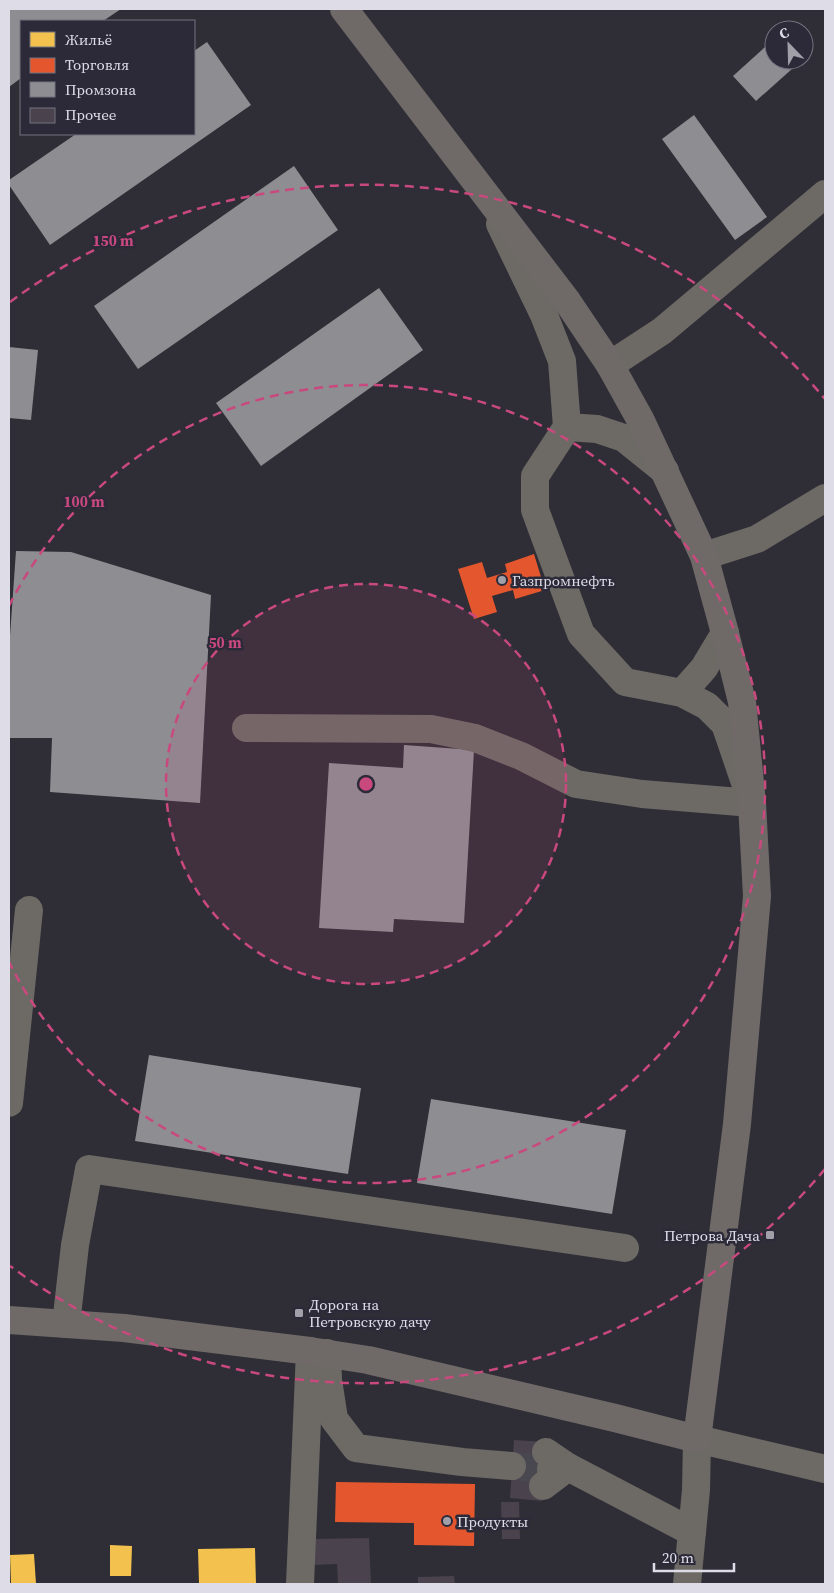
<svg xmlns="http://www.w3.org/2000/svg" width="834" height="1593" viewBox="0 0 834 1593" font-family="'Source Serif 4',serif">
<rect width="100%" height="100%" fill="#2f2e36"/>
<g fill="#f2c14e">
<polygon points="110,1545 132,1546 131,1576 110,1576"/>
<polygon points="255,1548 256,1584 199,1584 198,1549"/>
<polygon points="34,1554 36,1584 11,1584 10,1555"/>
</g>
<g fill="#e4572e">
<polygon points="534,554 545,590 515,599 513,590 492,596 497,612 474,619 458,569 482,562 487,578 507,572 505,564"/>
<polygon points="336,1482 475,1484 474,1546 414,1545 414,1523 335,1522"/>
</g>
<g fill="#8d8d92">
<polygon points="9,9 121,9 103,21 21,21 21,78 9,87"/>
<polygon points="774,39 774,60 802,60 756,101 733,76"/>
<polygon points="207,42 251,105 50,245 9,185 9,180 76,134 194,134 194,51"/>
<polygon points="694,115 767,217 735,240 662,139"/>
<polygon points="294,166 338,230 138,369 94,306"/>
<polygon points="379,288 423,350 261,466 216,403"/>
<polygon points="9,347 38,350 31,420 9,418"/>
<polygon points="16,551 71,552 211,595 200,803 50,792 52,738 9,738 9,650"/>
<polygon points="404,745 474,750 464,923 394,919 393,932 319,928 329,763 403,768"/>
<polygon points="149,1055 361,1088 348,1174 135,1141"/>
<polygon points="431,1099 626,1130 612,1214 417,1183"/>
</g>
<g fill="#4a424c">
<polygon points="514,1440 546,1442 542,1501 510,1498"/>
<polygon points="501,1502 519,1502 520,1539 502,1539"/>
<polygon points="369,1538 371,1584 338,1584 337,1564 315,1565 314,1539"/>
<polygon points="454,1576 455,1584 418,1584 418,1577"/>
</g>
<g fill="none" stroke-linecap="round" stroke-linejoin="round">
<polyline stroke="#494851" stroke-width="28" stroke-dasharray="28 14" stroke-linecap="butt" points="512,1466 544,1469"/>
<g stroke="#6d6a65" stroke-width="28">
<polyline points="610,365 662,331 825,194"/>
<polyline points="567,427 597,429 624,438 665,471"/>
<polyline points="704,556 757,539 825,498"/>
<polyline points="682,693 704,668 725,633"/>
<polyline points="246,728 431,729 475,738 521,756 576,784 642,794 752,803 725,724 707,706 682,693 625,682 581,634 535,510 535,476 567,427 562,361 544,315 500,224"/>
<polyline points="9,1103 29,910"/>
<polyline points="66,1324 75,1245 89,1169 625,1248"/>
<polyline points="327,1353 328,1380 334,1419 356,1448 462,1462 512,1466"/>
<polyline points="546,1452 568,1467 551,1469"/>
<polyline points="543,1486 568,1467 692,1532"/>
<polyline points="300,1584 310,1351"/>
<polyline points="687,1584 696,1490 697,1439 825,1469"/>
</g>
<polyline stroke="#6f6a68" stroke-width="28" points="9,1320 124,1328 310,1351 368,1360 615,1418 697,1439 737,1124 757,896 752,803 742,702 725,633 704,556 640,419 610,365 567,301 344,9"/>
</g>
<circle cx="366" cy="784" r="200" fill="#c9497e" fill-opacity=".12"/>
<g fill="none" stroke="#c9497e" stroke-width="2.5" stroke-dasharray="9 6">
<circle cx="366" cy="784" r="200"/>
<path d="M9 606A399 399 0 1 1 9 962"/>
<path d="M825 1169A599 599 0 0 1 10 1266M10 302A599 599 0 0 1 825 399"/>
</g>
<g fill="#a1a0a9" stroke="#2c2a39" stroke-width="2">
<circle cx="502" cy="580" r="5"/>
<rect x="765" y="1230" width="10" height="10" rx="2.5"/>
<rect x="294" y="1308" width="10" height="10" rx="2.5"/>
<circle cx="447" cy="1521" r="5"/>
</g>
<g text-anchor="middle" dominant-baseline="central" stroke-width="5" stroke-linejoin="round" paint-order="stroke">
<g font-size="15" fill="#dedde7" stroke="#2c2a39" text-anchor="start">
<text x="512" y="580">Газпромнефть</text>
<text x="760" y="1235" text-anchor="end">Петрова Дача</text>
<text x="309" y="1304">Дорога на<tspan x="309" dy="17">Петровскую дачу</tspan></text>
<text x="457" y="1521">Продукты</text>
</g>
</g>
<circle cx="366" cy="784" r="8" fill="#c9497e" stroke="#2c2a39" stroke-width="2.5"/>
<g font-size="15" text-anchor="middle" font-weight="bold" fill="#c9497e" stroke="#2c2a39" stroke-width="5" stroke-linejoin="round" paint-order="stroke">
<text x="113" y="246">150 m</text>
<text x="84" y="507">100 m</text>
<text x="225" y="648">50 m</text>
</g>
<rect width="834" height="1593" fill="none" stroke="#dedde7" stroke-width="20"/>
<rect x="20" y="20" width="175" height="115" fill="#2c2a39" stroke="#73727f"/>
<rect x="30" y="32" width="25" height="15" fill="#f2c14e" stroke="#73727f"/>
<text x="65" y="45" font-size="15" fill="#dedde7">Жильё</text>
<rect x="30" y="58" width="25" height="15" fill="#e4572e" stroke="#73727f"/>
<text x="65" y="70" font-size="15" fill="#dedde7">Торговля</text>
<rect x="30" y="82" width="25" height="15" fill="#8d8d92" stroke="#73727f"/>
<text x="65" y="95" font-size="15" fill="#dedde7">Промзона</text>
<rect x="30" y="108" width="25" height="15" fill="#4a424c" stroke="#73727f"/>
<text x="65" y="120" font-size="15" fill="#dedde7">Прочее</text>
<g transform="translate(789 45) rotate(337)"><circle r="24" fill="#2c2a39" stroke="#73727f"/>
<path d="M0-4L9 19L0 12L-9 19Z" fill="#a1a0a9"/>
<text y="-8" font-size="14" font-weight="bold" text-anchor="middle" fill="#dedde7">С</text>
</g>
<path d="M654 1563v8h80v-8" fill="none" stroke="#dedde7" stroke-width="2.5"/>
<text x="662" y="1563" font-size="15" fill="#dedde7" stroke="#2c2a39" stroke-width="4" paint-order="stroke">20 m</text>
</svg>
